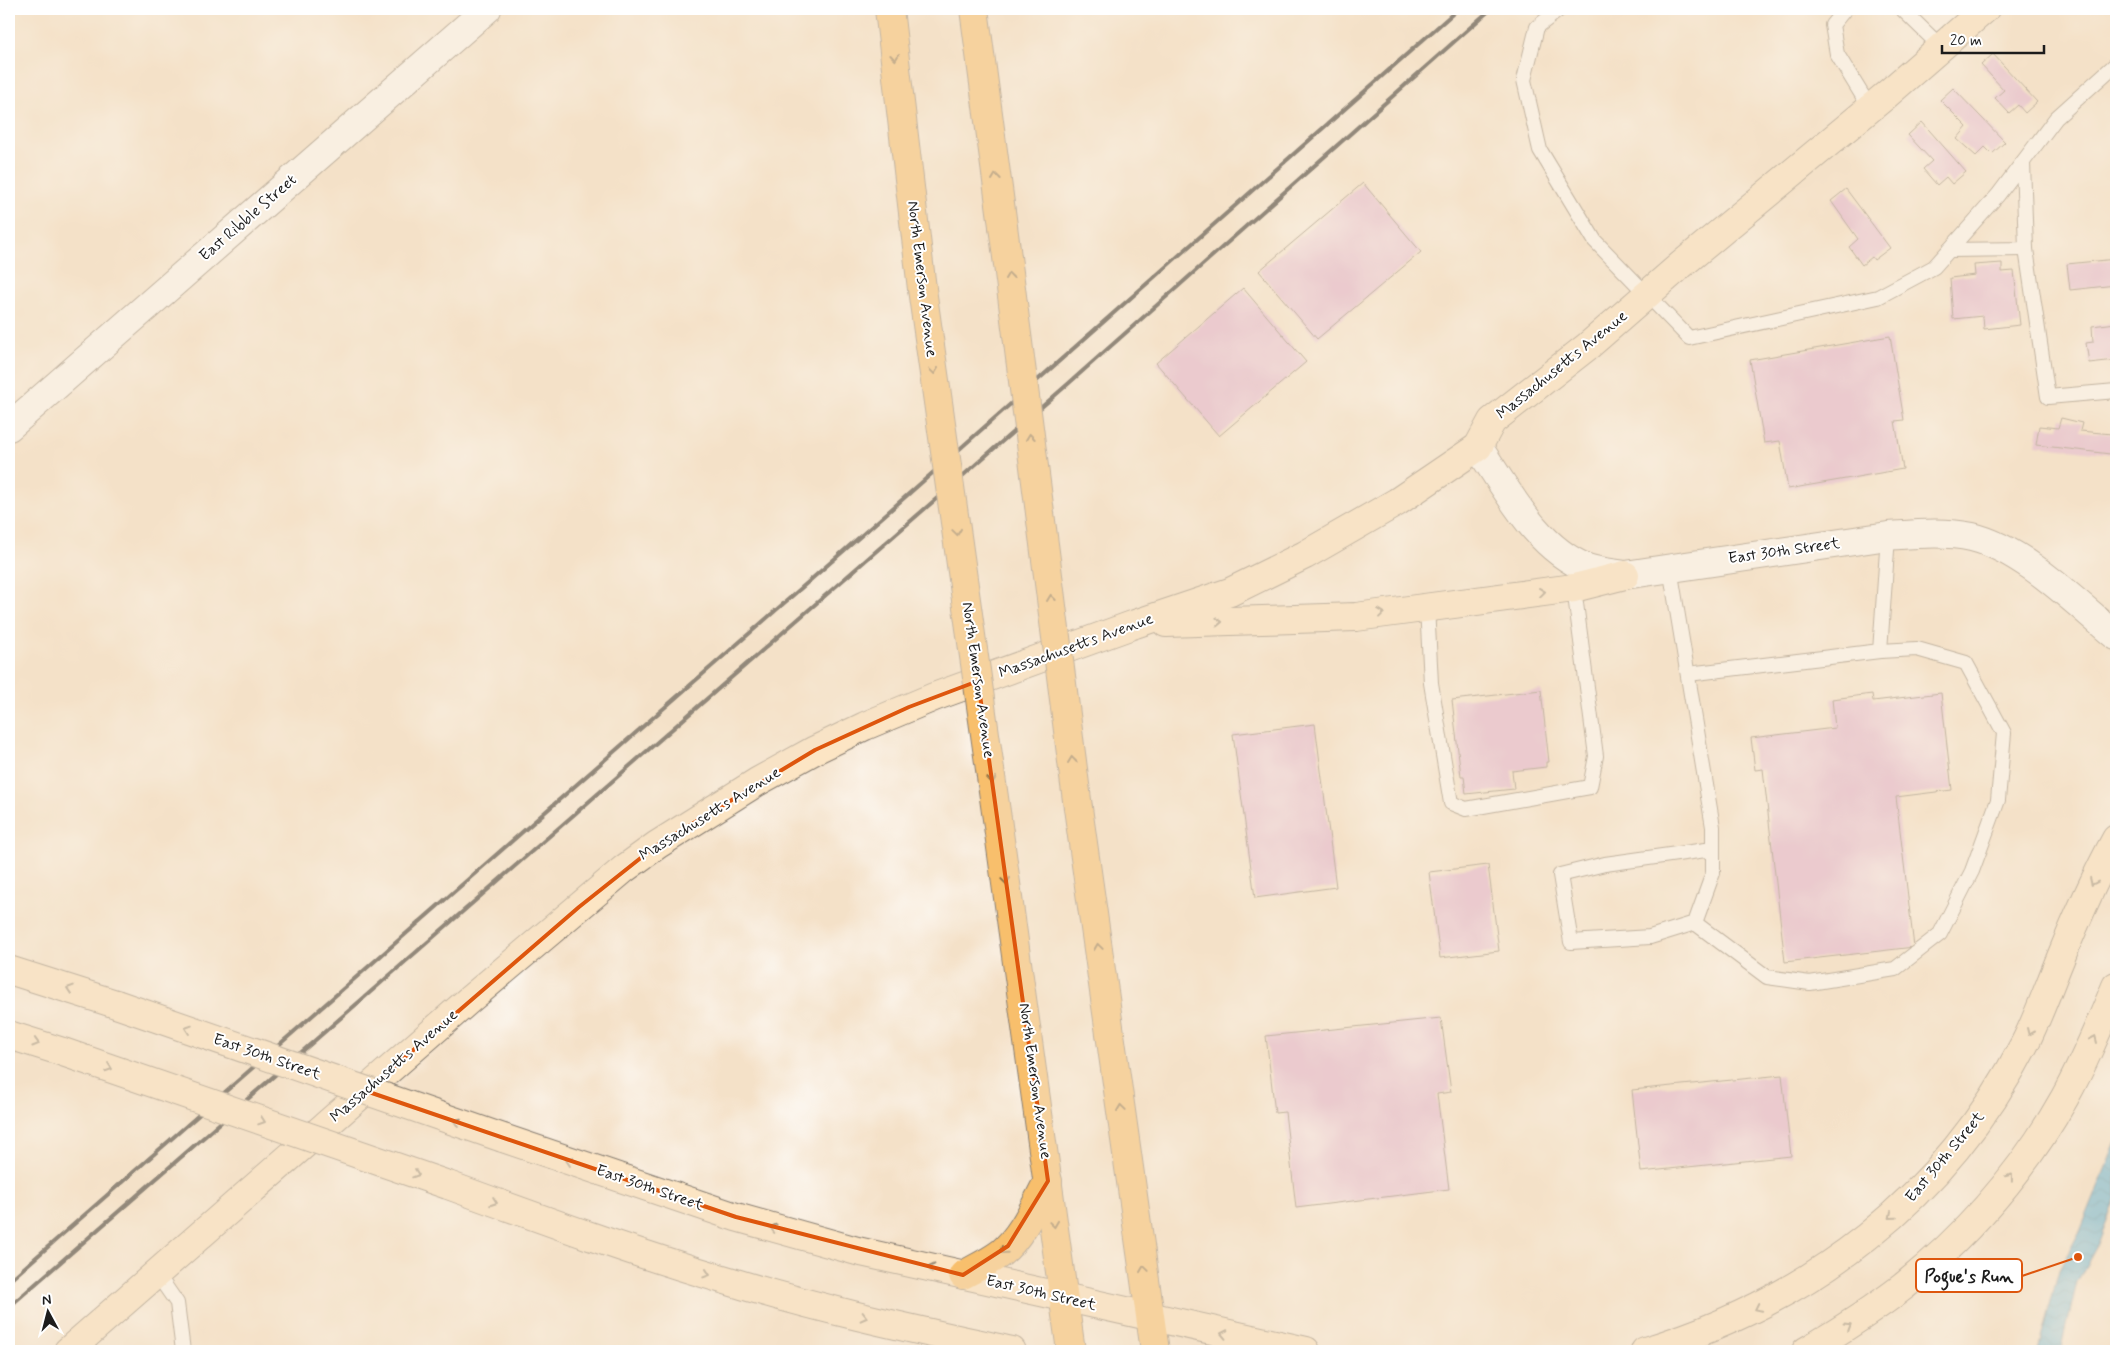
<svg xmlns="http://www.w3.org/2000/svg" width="2125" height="1360" viewBox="0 0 2125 1360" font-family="Mynerve,sans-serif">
<defs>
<pattern id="water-waves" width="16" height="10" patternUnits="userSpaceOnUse" patternTransform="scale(1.25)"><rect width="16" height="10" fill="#5cb2d9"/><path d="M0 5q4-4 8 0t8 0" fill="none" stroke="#4f98ba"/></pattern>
</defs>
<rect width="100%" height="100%" fill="#fff"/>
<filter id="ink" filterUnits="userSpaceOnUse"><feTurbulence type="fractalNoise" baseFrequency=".02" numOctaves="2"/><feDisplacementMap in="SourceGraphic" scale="10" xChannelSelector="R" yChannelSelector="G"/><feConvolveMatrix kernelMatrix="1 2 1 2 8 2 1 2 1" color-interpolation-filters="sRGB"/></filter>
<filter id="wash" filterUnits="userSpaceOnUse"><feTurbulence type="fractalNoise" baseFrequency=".0096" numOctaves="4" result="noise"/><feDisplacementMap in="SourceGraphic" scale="20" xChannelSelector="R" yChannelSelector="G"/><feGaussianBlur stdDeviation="1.12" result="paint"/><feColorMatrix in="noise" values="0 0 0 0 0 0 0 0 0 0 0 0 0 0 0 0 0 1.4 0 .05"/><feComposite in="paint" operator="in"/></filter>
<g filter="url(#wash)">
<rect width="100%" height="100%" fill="#f4e1c8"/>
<polygon fill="url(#water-waves)" stroke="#3c677a" points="2116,1142 2116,1197 2098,1244 2077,1282 2061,1351 2038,1351 2059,1270 2081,1229"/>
<g id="blocks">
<g fill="#dfaed4">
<polygon points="1993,54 2037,102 2025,113 2018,105 2009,113 1995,98 2004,90 1981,65"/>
<polygon points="1953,88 2005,142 1992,154 1985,147 1976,156 1957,139 1967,127 1940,100"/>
<polygon points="1922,122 1966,172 1952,184 1946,177 1937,185 1923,169 1932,161 1908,135"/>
<polygon points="1363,183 1421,252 1317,339 1259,271"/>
<polygon points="1846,189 1890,248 1874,260 1872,257 1862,265 1849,247 1858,239 1831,201"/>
<polygon points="2116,259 2116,285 2070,290 2067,264"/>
<polygon points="2002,263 2002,272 2014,271 2020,325 1984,329 1983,316 1953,319 1950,278 1975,275 1974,265"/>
<polygon points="1243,288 1306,362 1219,436 1156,363"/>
<polygon points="2116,323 2116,360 2089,363 2086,343 2093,342 2092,326"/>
<polygon points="1890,336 1904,420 1895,421 1903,469 1788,489 1780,441 1764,443 1750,360"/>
<polygon points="2061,418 2082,423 2080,431 2112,434 2110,454 2036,445 2039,426 2058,428"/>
<polygon points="1541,690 1549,762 1546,762 1546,767 1512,771 1514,789 1466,794 1464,776 1461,776 1452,700"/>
<polygon points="1941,693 1952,790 1896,797 1914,947 1785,962 1763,769 1755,770 1751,738 1835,728 1832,699 1872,694 1873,701"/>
<polygon points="1315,724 1336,887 1255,898 1233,734"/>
<polygon points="1488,865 1499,951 1440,958 1429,872"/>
<polygon points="1441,1018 1451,1092 1437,1094 1449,1189 1296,1208 1285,1112 1275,1113 1266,1036"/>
<polygon points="1782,1075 1791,1156 1641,1172 1632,1090"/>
</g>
</g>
</g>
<g filter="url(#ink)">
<use href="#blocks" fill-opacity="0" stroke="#887e72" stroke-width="1"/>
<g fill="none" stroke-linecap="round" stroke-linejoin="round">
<defs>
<g id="service">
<polyline points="1560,9 1537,27 1524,80 1540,150 1595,241 1689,338 1878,297 1934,267 1998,195 2056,118 2116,64"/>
<polyline points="1845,9 1832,25 1837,54 1870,108"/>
<polyline points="1902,9 1941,47"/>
<polyline points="2026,249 2048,397 2116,391"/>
<polyline points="1949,250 2026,249 2023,162"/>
<polyline points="1670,568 1713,827 1713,873 1695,923 1650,937 1571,942 1560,875 1605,864 1713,849"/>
<polyline points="1427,607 1431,683 1451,803 1466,809 1590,787 1596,756 1574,588"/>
<polyline points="1688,674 1880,651 1888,536"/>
<polyline points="1695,923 1767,977 1810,983 1895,969 1940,934 1972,871 1998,800 2004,733 1966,663 1917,649 1880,651"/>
<polyline points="157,1274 177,1303 183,1351"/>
</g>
<g id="minor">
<polyline points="9,427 487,9"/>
<path d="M1478 447C1507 489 1536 548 1587 568 1599 572 1612 573 1625 575L1888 536C1916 534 1945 531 1972 537 2023 549 2076 603 2116 636"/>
</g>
<g id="secondary">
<polyline points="1166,623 1356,617 1574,588 1625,575"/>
<polyline points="9,970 116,1004"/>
<polyline points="9,1035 63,1052"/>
<polyline points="503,1138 736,1217 857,1251 1306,1351"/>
<path d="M448 1185C541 1219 634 1253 729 1281 822 1310 917 1330 1012 1351"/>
<polyline points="68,1351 469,1000 624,869 657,845 757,782 815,750 865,726 934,697 1135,624 1230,592 1305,555 1397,502 1478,447 1492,421 1588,346 1681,265 1885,96 1985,9"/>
<path d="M1645 1351C1811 1301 1945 1198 2025 1043 2038 1017 2048 989 2059 962 2076 920 2094 879 2116 839"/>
<path d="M1806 1351C1840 1331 1873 1310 1904 1286 1968 1234 2025 1169 2065 1097 2085 1061 2100 1024 2116 986"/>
</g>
<g id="primary">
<polyline points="889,9 922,289"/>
<polyline points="974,9 1003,226"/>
<polyline points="1078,808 1155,1351"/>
<polyline points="999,833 1071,1351"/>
<path d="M963 1275C976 1268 989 1262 1001 1253 1023 1235 1035 1205 1048 1181"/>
</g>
</defs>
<use href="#service" stroke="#887e72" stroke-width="16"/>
<use href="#minor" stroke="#887e72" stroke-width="30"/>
<use href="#secondary" stroke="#887e72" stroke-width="30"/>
<use href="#primary" stroke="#887e72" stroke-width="30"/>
<use href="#service" stroke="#fff" stroke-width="14"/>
<use href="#minor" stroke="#fff" stroke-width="28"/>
<use href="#secondary" stroke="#fce5c4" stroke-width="28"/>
<use href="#primary" stroke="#f8bf6c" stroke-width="28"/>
<g stroke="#1c1c1c" stroke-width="4">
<polyline points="9,1281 895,506 1458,9"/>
<polyline points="9,1307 1068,384 1491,9"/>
</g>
<defs>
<g id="secondary-bridge">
<polyline points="116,1004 503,1138"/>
<polyline points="63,1052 448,1185"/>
</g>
<g id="primary-bridge">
<polyline points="1003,226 1078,808"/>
<polyline points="922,289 999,833"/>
</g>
</defs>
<use href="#secondary-bridge" stroke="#887e72" stroke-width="30" stroke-linecap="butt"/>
<use href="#primary-bridge" stroke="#887e72" stroke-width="30" stroke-linecap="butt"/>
<use href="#secondary-bridge" stroke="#fce5c4" stroke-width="28"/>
<use href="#primary-bridge" stroke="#f8bf6c" stroke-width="28"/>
</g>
<defs><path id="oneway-chevron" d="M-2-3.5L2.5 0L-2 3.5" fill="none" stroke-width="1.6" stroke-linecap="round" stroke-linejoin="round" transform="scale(1.25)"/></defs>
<g stroke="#8a6e44">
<use href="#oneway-chevron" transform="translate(895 57) rotate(83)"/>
<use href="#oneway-chevron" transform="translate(996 177) rotate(-97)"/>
<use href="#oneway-chevron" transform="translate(1009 276) rotate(-97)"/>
<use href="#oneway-chevron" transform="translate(934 371) rotate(82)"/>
<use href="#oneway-chevron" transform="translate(1030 437) rotate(-97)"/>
<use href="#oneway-chevron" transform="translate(957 532) rotate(82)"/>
<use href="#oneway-chevron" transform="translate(1051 598) rotate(-97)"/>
<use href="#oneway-chevron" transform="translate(1072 760) rotate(-97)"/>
<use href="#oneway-chevron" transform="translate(992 780) rotate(82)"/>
<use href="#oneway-chevron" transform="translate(1006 881) rotate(82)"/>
<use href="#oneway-chevron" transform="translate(1098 947) rotate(-98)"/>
<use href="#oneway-chevron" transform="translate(1121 1108) rotate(-98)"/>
<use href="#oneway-chevron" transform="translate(1054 1224) rotate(82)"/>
<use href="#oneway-chevron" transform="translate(1003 1251) rotate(139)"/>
<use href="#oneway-chevron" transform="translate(1144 1269) rotate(-98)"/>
</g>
<g stroke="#978b78">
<use href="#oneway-chevron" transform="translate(1542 592) rotate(-7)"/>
<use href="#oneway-chevron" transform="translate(1381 613) rotate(-7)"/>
<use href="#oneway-chevron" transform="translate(1219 622) rotate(-2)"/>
<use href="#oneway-chevron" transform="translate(2093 882) rotate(115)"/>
<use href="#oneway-chevron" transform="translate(70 989) rotate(-162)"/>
<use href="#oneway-chevron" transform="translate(188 1029) rotate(-161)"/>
<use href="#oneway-chevron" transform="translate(2030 1032) rotate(114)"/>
<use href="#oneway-chevron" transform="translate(2094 1039) rotate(-66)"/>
<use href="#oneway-chevron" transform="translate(36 1043) rotate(17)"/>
<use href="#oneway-chevron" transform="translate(109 1068) rotate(19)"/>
<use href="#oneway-chevron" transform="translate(262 1121) rotate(19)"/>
<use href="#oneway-chevron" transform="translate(457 1122) rotate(-161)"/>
<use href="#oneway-chevron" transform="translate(569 1161) rotate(-161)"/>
<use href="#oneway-chevron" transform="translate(416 1174) rotate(19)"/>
<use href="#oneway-chevron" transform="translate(2010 1177) rotate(-52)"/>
<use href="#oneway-chevron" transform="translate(494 1202) rotate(20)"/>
<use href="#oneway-chevron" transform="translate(1892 1216) rotate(139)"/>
<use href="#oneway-chevron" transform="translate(773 1228) rotate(-165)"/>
<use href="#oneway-chevron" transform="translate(931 1268) rotate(-167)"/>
<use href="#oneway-chevron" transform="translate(707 1274) rotate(18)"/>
<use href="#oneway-chevron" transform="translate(1758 1308) rotate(154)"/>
<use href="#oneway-chevron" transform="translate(864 1317) rotate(14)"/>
<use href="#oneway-chevron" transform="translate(1848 1326) rotate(-32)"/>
<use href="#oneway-chevron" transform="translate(1224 1334) rotate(-168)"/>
</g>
</g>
<path d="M0 0H2125V1360H0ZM978 681 1048 1181 1008 1246 963 1275 736 1217 366 1091 579 907 657 845 815 750 909 707Z" fill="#f4e1c8" fill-opacity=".55" fill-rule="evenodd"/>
<path fill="none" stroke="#de560d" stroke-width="4" stroke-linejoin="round" d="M978 681 1048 1181 1008 1246 963 1275 736 1217 366 1091 579 907 657 845 815 750 909 707Z"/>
<g text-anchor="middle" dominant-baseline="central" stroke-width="4" stroke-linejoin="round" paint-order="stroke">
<g font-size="16" fill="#1c1c1c" stroke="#fff">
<text transform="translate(248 218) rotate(-41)">East Ribble Street</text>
<text transform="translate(922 279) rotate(83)">North Emerson Avenue</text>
<text transform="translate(1562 365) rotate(-39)">Massachusetts Avenue</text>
<text transform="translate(1784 551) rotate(-8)">East 30th Street</text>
<text transform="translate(1076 646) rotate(-20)">Massachusetts Avenue</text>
<text transform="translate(978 680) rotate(82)">North Emerson Avenue</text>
<text transform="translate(710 814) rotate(-32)">Massachusetts Avenue</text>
<text transform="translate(267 1057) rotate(19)">East 30th Street</text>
<text transform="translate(394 1066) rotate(-41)">Massachusetts Avenue</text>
<text transform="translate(1035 1081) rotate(82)">North Emerson Avenue</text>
<text transform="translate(1945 1157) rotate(-50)">East 30th Street</text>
<text transform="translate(650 1188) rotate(19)">East 30th Street</text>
<text transform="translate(1041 1293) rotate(13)">East 30th Street</text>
</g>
</g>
<path fill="none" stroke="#de560d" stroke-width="2" d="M2078 1257L2022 1276"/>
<circle fill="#de560d" stroke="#fff" stroke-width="2" cx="2078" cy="1257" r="5"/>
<rect fill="#fff" stroke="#de560d" stroke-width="2" x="1916" y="1259" width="106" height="33" rx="5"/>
<g font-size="18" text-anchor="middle" font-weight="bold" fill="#1c1c1c">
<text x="1969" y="1282">Pogue's Run</text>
</g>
<rect width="2125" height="1360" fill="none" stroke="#fff" stroke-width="30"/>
<g transform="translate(48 1312) rotate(353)" stroke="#ffffff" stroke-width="4" paint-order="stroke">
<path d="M0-4L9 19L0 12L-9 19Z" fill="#1c1c1c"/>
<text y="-8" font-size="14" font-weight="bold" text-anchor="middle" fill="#1c1c1c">N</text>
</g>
<path d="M1942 45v8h102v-8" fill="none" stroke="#1c1c1c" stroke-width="2.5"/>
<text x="1950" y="45" font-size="15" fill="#1c1c1c" stroke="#ffffff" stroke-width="4" paint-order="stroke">20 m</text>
</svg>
